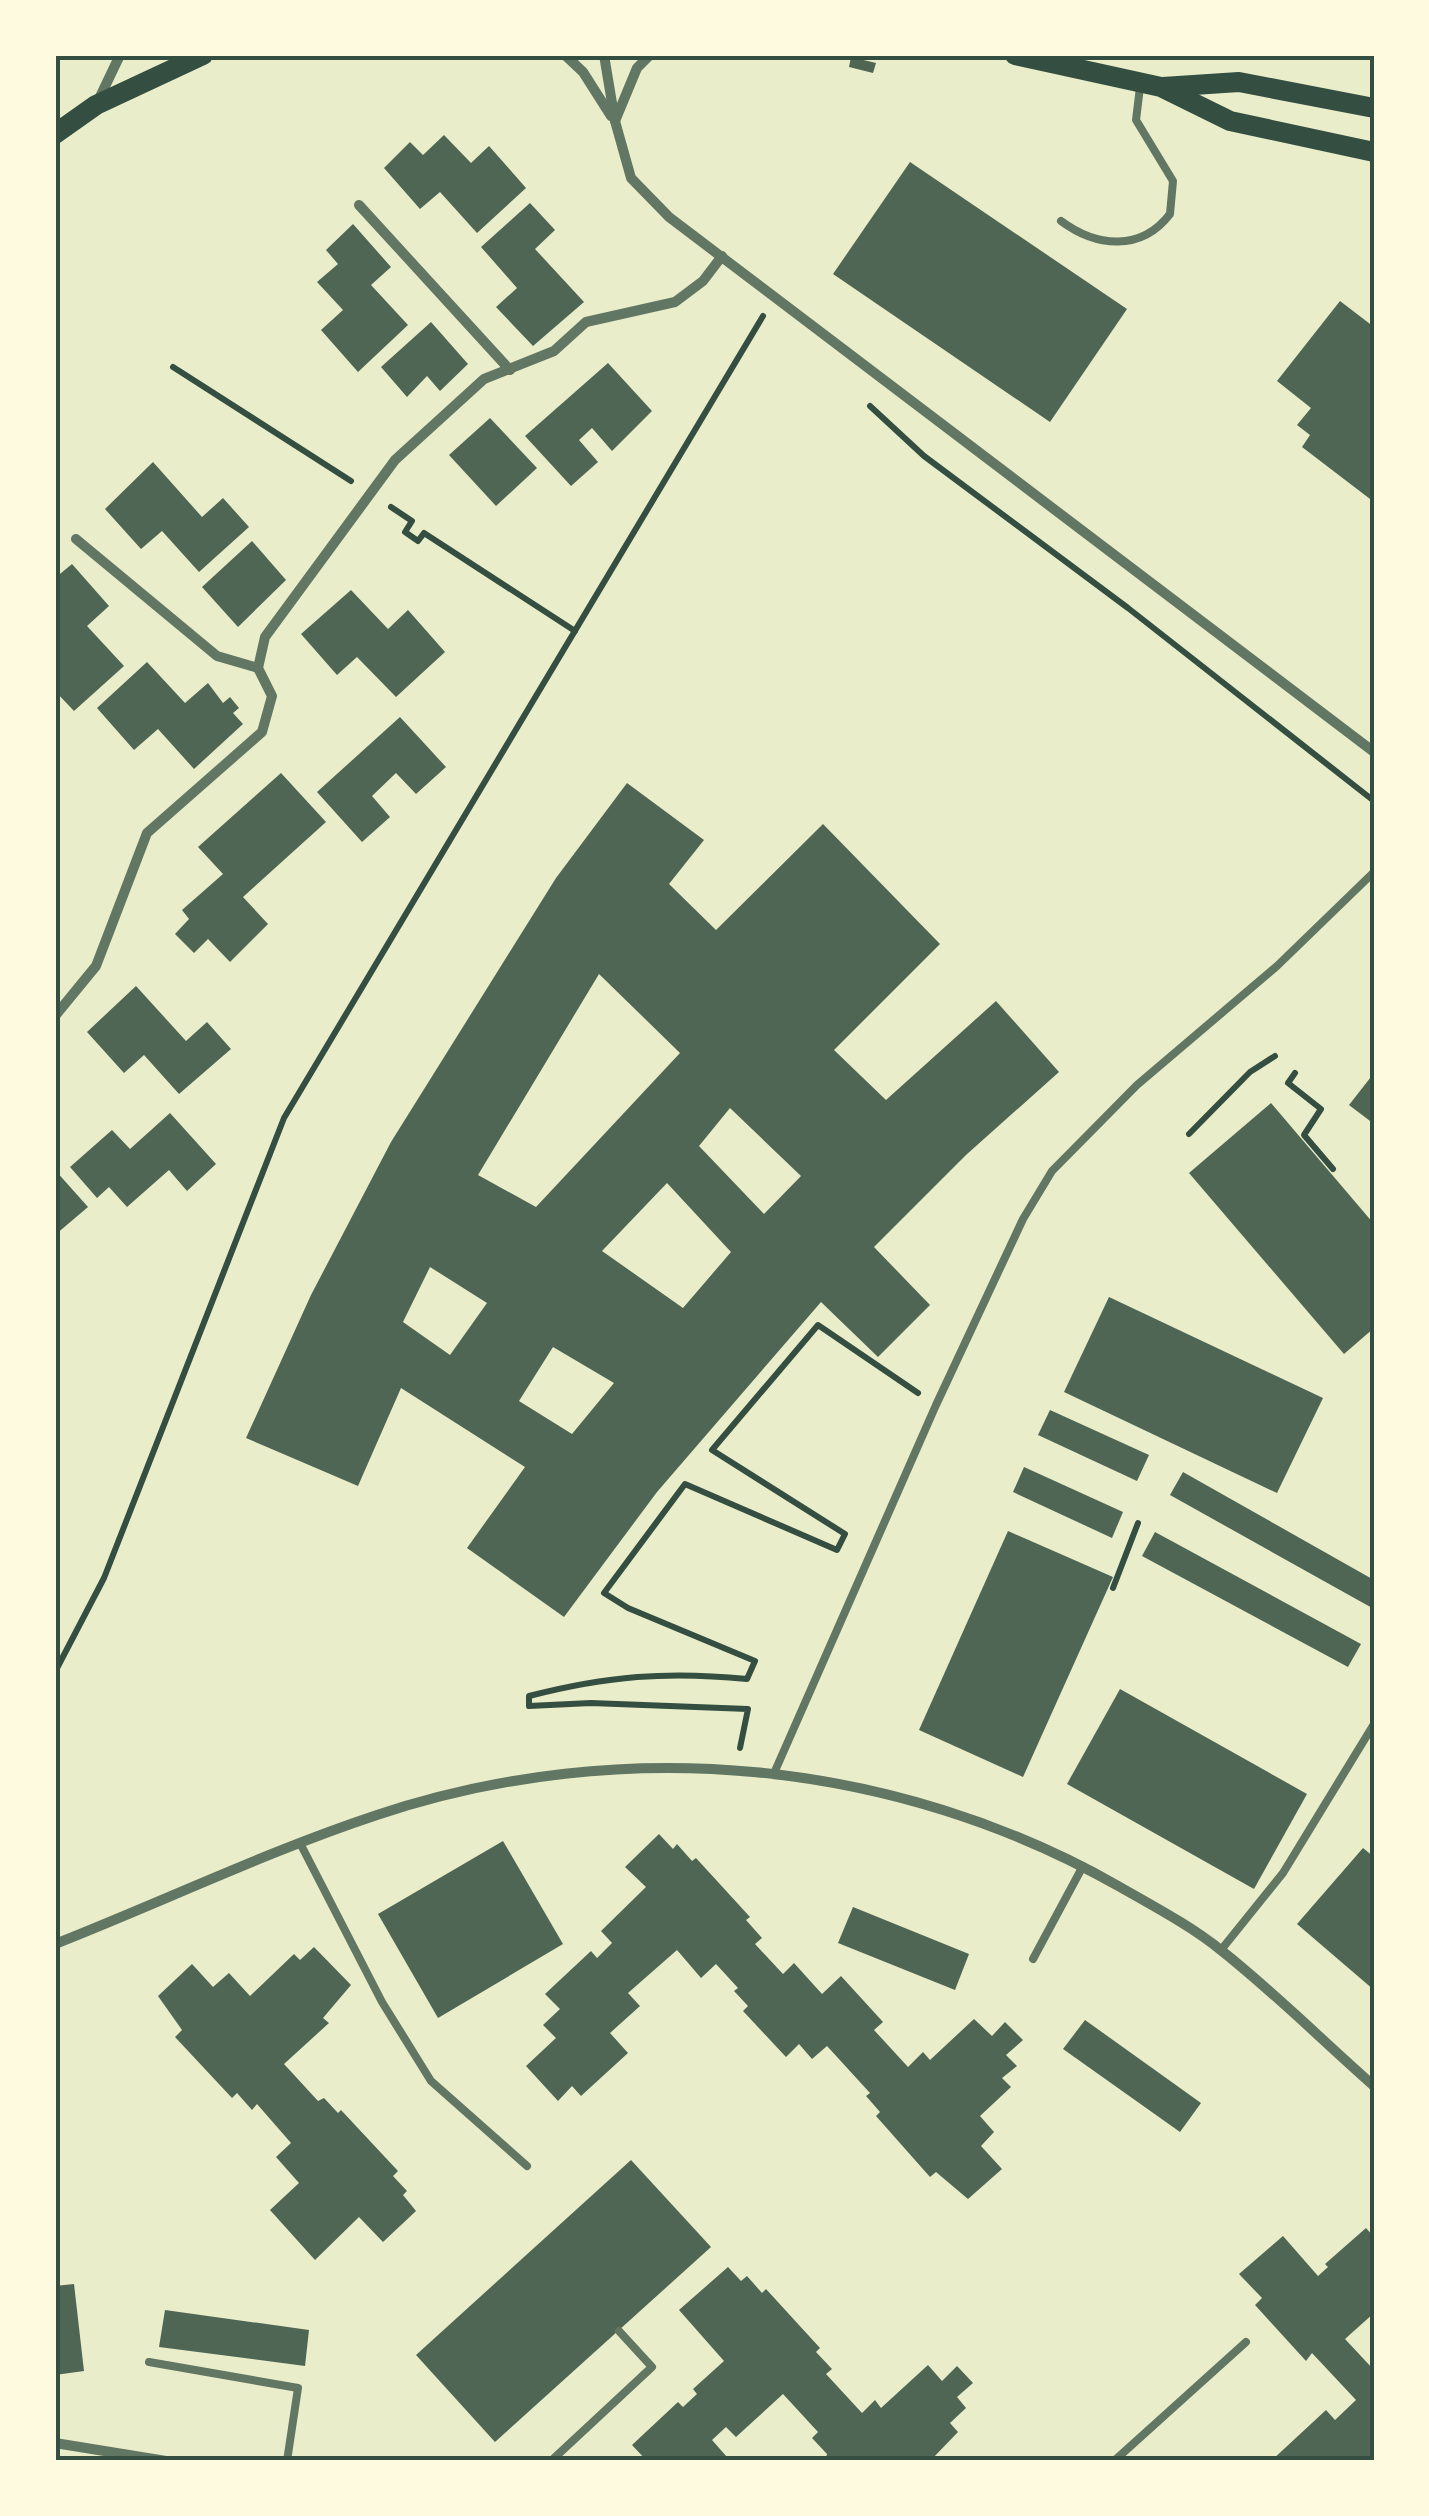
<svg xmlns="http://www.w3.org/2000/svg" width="1429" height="2516" viewBox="0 0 1429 2516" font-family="Overpass,sans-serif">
<rect width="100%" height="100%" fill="#e9edc9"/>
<g fill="#4f6655" fill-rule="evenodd">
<polygon points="851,57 876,63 873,73 849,67"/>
<polygon points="444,135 471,163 489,146 526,188 477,233 440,192 420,209 384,168 410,142 423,155"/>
<polygon points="910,162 1127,309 1050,422 833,274"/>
<polygon points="530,203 555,230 535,249 584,302 533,346 496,307 517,288 481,247"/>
<polygon points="353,224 391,267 371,285 408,325 358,372 321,330 343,310 317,282 338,264 326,250"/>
<polygon points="1340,301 1374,327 1374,502 1302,447 1310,435 1297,425 1311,408 1277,381"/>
<polygon points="431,322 468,364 440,391 427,376 407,397 381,367"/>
<polygon points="608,363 652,411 612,451 592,428 579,440 598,462 571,486 525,436"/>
<polygon points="490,418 537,468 496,506 449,455"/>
<polygon points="153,462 202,517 223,498 249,527 199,572 162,531 141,549 105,509"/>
<polygon points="252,541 286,580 238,627 202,587"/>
<polygon points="72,564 109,606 87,626 124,666 74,711 55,691 55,578"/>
<polygon points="351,590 388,629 408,610 445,652 396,697 357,657 337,675 301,634"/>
<polygon points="147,662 185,703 208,683 223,703 230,697 239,708 233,713 243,724 194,769 158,729 134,750 97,708"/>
<polygon points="400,717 446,767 416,794 396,773 372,796 390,817 362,842 317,792"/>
<polygon points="281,773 326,822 243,897 268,924 230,962 208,939 194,953 175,934 189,919 182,910 223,874 198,847"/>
<path d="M627 783 704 840 669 884 716 930 823 824 940 944 834 1050 886 1100 996 1001 1059 1072 966 1155 874 1247 930 1305 878 1357 821 1302 657 1492 564 1617 467 1548 525 1467 401 1388 358 1486 246 1438 311 1295 391 1142 556 878ZM599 974 680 1053 536 1207 478 1175ZM730 1108 801 1176 764 1214 699 1146ZM667 1183 731 1252 683 1308 602 1251ZM430 1267 487 1303 450 1355 403 1322ZM553 1347 614 1383 572 1434 519 1401Z"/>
<polygon points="136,986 186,1041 207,1022 231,1049 179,1094 144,1055 124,1073 87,1032"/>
<polygon points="1374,1073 1374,1124 1349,1105"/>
<polygon points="1271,1103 1374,1224 1374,1328 1344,1354 1189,1173"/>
<polygon points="170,1113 216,1164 187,1191 169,1170 127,1207 109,1187 97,1198 70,1167 112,1130 130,1149"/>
<polygon points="55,1170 88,1207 55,1235"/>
<polygon points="1109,1297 1323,1398 1277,1493 1064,1392"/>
<polygon points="1050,1410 1149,1455 1137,1481 1038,1435"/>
<polygon points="1024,1467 1123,1512 1112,1538 1013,1492"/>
<polygon points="1183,1472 1374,1580 1374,1609 1170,1495"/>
<polygon points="1008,1531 1113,1577 1023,1777 919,1730"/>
<polygon points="1155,1532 1361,1644 1348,1667 1142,1556"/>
<polygon points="1120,1689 1307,1794 1254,1889 1067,1784"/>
<polygon points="659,1834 673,1849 677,1844 692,1861 696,1858 750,1917 746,1920 762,1938 755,1944 783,1974 794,1963 822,1994 841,1976 883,2022 874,2030 908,2067 923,2052 930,2060 974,2019 992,2036 1005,2022 1023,2040 1006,2055 1017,2066 1002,2078 1011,2087 980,2116 994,2132 981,2146 1002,2169 968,2199 936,2172 930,2177 876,2116 880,2112 866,2096 870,2093 827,2046 812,2059 799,2044 786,2057 743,2011 748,2006 734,1991 738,1988 716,1964 701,1978 677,1950 628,1993 640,2006 610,2033 628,2053 581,2096 572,2086 558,2101 526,2066 556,2038 543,2025 560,2009 545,1994 591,1951 597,1958 612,1943 601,1931 646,1887 625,1867"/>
<polygon points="503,1841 563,1944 438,2018 378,1914"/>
<polygon points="1363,1848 1374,1857 1374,1990 1297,1924"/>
<polygon points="853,1907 969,1954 955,1990 838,1943"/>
<polygon points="314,1947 351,1985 323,2018 329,2023 284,2064 318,2101 324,2098 338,2113 341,2110 398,2171 393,2176 407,2191 403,2195 416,2211 383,2242 359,2217 315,2260 270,2210 299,2183 276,2157 291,2143 257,2104 252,2110 237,2093 232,2098 175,2037 182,2030 158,1996 192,1964 213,1987 229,1973 250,1996 294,1954 300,1960"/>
<polygon points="1085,2020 1201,2103 1180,2132 1063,2049"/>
<polygon points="631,2160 711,2247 495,2442 416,2355"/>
<polygon points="1366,2228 1374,2237 1374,2313 1345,2339 1374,2370 1374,2456 1368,2461 1271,2461 1326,2410 1335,2420 1356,2400 1312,2353 1306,2361 1255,2305 1262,2298 1239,2274 1283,2236 1318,2276 1328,2267 1325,2264"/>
<polygon points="728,2267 741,2281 747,2276 762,2293 766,2289 820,2348 816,2352 832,2369 826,2374 862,2413 875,2400 881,2408 928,2365 942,2381 957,2366 973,2383 957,2397 966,2408 950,2423 958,2432 930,2461 825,2461 827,2454 812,2438 818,2432 783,2394 736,2437 726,2427 712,2440 727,2457 723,2461 647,2461 632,2445 678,2402 683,2407 697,2394 693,2389 724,2361 679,2310"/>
<polygon points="74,2284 84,2371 55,2375 55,2286"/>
<polygon points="165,2310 309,2330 305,2366 159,2347"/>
</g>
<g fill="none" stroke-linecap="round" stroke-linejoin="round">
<g stroke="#344e41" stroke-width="6">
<polyline points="173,367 351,481"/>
<polyline points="870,406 924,456 1128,608 1374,801"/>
<polyline points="391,507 412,521 405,532 418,541 424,533 575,631"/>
<polyline points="1295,1073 1288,1083 1321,1109 1304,1135 1333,1169"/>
<polyline points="1189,1134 1250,1072 1275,1056"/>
<polyline points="1113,1588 1138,1523"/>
<polyline points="55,1672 104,1578 284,1118 763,316"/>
<path d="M740 1748 748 1709 591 1703 529 1706V1696C607 1676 667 1671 747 1679L755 1661 628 1608 604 1593 685 1484 837 1550 845 1534 712 1450 818 1325 918 1393"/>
</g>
<g stroke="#617663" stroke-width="8">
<path d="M1061 221C1096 247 1141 252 1170 214L1173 181 1136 120 1140 87"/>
<polyline points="775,1771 936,1405 1023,1219 1052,1171 1137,1085 1277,966 1374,872"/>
<polyline points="301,1845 382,2002 431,2081 527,2166"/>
<polyline points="1221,1950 1283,1873 1374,1724"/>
<polyline points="1033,1959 1083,1866"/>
<polyline points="149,2362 298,2388 287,2461"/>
<polyline points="551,2461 652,2367 619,2331"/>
<polyline points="1114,2461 1246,2342"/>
</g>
<g stroke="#617663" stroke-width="10">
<polyline points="565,55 583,72 611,116"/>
<polyline points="604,55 615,121 631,178 669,217 1374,752"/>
<polyline points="99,99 120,55"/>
<polyline points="615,121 637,68 650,55"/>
<polyline points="359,205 510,370"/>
<polyline points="76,539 217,656 258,668"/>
<polyline points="55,1016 96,966 147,833 262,732 272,696 258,668 265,637 395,460 484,379 554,351 586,322 675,302 703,281 722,256"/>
<path d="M55 1944C162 1902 268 1851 377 1815 622 1733 896 1759 1120 1887 1155 1907 1191 1926 1222 1951 1275 1993 1324 2042 1374 2086"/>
<polyline points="55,2443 166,2461"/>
</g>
<g stroke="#344e41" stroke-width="20">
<polyline points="1015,55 1161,87 1230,121 1374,152"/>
<polyline points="1163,87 1239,82 1374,108"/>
<polyline points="55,134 96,105 203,55"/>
</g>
</g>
<rect width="1429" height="2516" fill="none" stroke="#fefae0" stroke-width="115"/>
<rect x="58" y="58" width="1314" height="2400" fill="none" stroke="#344e41" stroke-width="4"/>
</svg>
